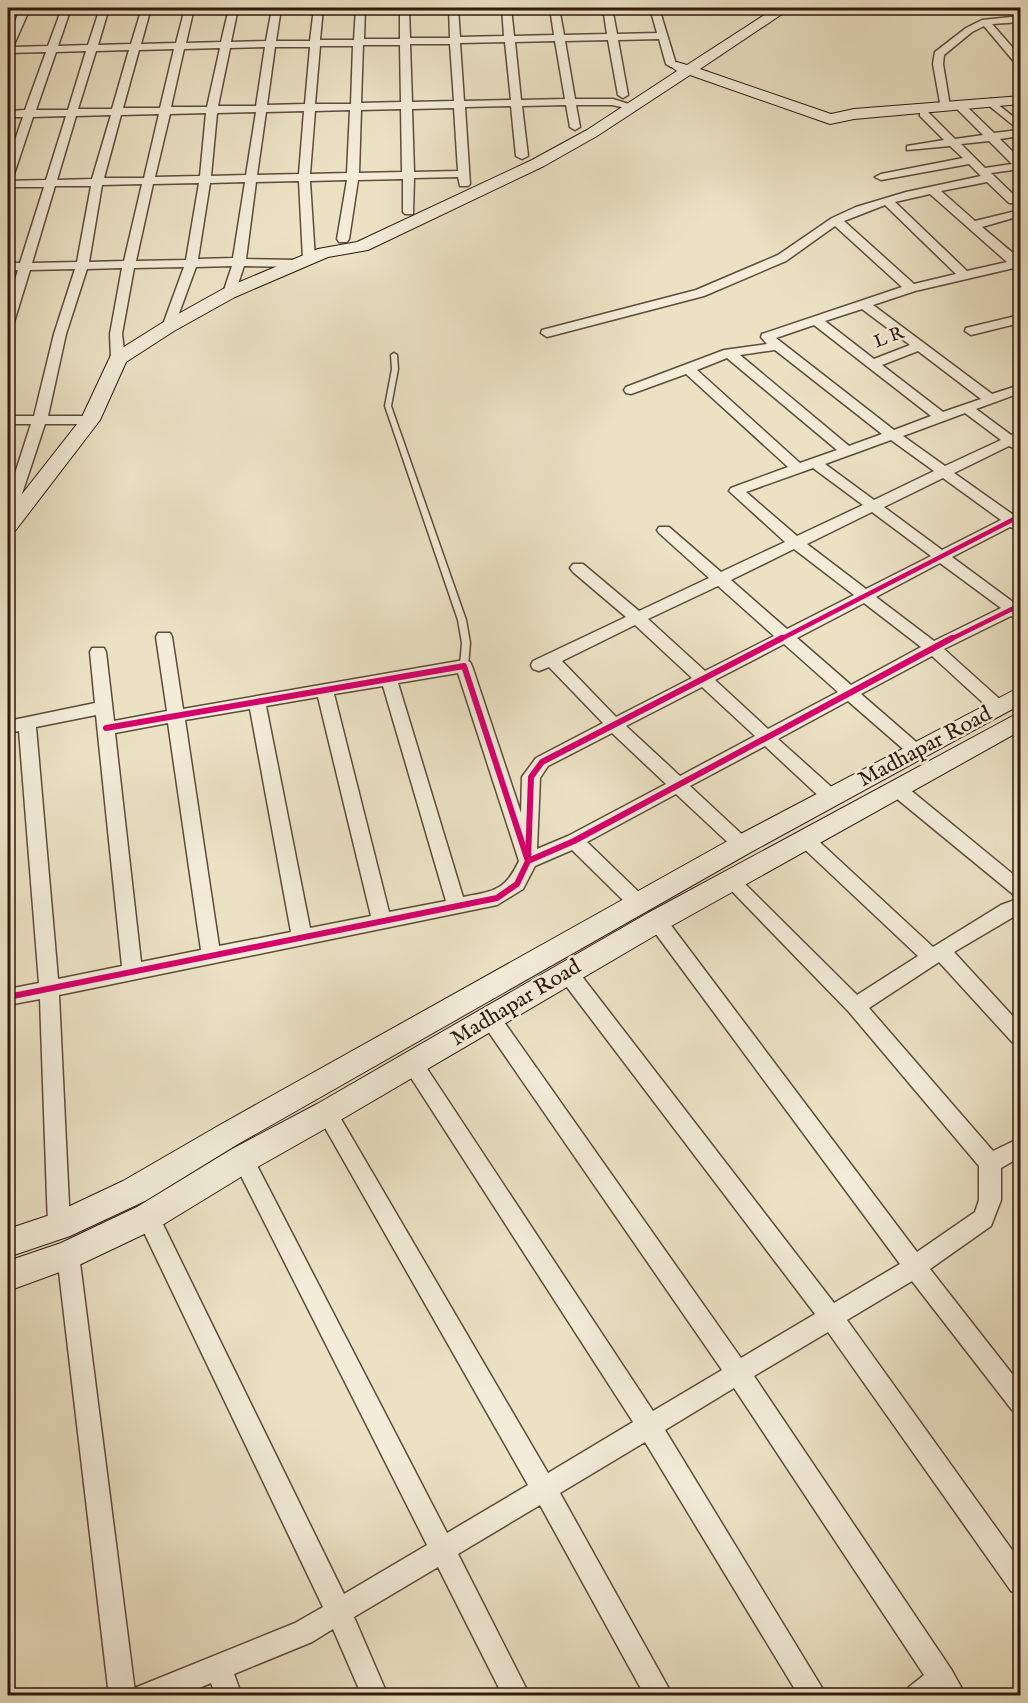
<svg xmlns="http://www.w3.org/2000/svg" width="1028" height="1703" viewBox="0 0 1028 1703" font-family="'IM FELL English',serif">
<rect width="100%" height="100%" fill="#ebe2c4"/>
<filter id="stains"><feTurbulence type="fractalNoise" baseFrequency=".00333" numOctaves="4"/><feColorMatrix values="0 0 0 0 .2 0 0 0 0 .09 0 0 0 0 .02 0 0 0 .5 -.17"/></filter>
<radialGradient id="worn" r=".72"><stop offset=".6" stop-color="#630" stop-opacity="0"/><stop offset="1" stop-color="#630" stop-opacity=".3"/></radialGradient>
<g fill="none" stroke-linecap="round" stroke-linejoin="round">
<defs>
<polygon id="lane" points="394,353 397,355 398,369 391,406 466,620 470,643 468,666 464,669 460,666 462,643 458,620 385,406 392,369 391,355"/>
<g id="street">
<path d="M21 8H30L13 47 48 46 62 8H71L58 46 88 45 100 8H109L98 45 131 44 142 8H151L141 44 176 43 185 8H194L186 43 221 42 229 8H238L231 42 266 41 272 8H281L276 41H310L314 8H323L320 40H354L356 8H365L364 39H400V8H409L410 38H450L449 8H458L460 37 504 36 502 8H511L514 36 554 35 550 8H559L564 35 607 34 603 8H612L617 34 657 33 650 8H659L676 64 671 67 666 64 659 39 618 40 628 95 623 98 618 95 608 40 565 41 575 99H613L635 106V110L612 105H576L580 127 575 130 570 127 566 105 522 106 528 156 522 159 516 156 511 106 465 107 470 184 468 186H460L458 177 414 178 413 214H405L403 212V179L358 180 349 239 347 242H339L337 239 347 180 310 181 315 259 313 262 309 263 303 259 299 181 256 182 246 259 298 260 304 264 302 267 244 266 235 293 229 297 223 293 232 266 196 267 174 327 168 331 162 327 184 267 134 268 122 334 125 359 123 362 118 363 111 359 110 334 122 268 87 269 66 334 48 416H90L97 420 90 424H45L15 515 8 520V495L31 424H8V416H34L54 334 75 269 30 270 14 322 8 326V303L18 270 8 271V263H20L44 187H8V181L46 180 66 116 33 117 14 174 8 177V160L23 117H8V111L25 110 46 52 8 53V37ZM555 41 565 99 521 100 515 42ZM505 42 511 100 464 101 460 43ZM410 44H450L454 101 412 102ZM363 45H400L401 102 361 103ZM320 46H353L351 104H315ZM265 47 256 106H218L230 48ZM275 47H310L305 104 267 105ZM220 48 207 107H171L184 49ZM174 49 160 108H123L139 50ZM129 50 112 109H78L96 51ZM86 51 68 110H36L56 52ZM454 108 458 171 414 172 412 109ZM401 109 402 172 359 173 361 110ZM350 110 347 173 310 174 315 111ZM304 111 299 174 257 175 266 112ZM256 112 246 175 211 176 217 113ZM206 113 200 176 155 177 170 114ZM159 114 144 178H104L121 115ZM111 115 92 179 57 180 76 116ZM245 182 233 258 198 259 210 183ZM199 183 186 260 136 261 153 184ZM142 184 124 261 89 262 102 185ZM55 186H91L77 262 32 263Z"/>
<polygon points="1020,16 1020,22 992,24 1020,56 1020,65 1016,64 984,26 972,32 944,55 943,64 950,106 945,109 941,108 933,64 935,52 966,28 982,20"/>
<path d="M991 99 1020 122V136L1000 139 1020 159V169L991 173 1016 197H1020V203H1009L987 182 941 191 975 221 1020 210V216L982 227 1020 259V271L1014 268 915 291 873 305 992 394 1020 385V393L976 409 1011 435 1020 432V451L1009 446 954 473 1012 514 1020 511V530L1010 527 952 557 1013 602 1020 600V619L1011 616 944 649 1004 703 1006 707 1004 711H992L932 656 861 694 922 747 925 751 922 755 916 757 910 755 848 701 778 739 837 792 840 797 837 802 831 804 825 802 765 746 690 786 748 840 751 845 748 850 742 852 736 850 676 794 587 842 645 898 647 903 645 908 638 910 631 908 572 850 535 866 523 889 497 905 59 995 70 1226 67 1233 59 1236 51 1233 48 1226 40 999 8 1005V989L39 983 19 731 8 733V721L95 703 90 652 92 648H104L106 652 114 721 167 711 156 637 158 633H170L172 637 183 709 464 660 470 662 472 666 521 813 522 777 536 758 603 723 549 667 539 671 533 669 531 665 533 661 626 617 573 572 570 568 573 564H583L639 611 709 578 659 533 657 530 659 527H669L721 572 785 542 729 491 731 488 788 467 686 374 631 394 626 393 624 390 626 387 724 350 767 344 761 337 762 334 902 287 835 226 786 261 704 296 547 337 541 333 542 330 696 290 778 255 832 218 856 207 906 192 981 176 969 164 881 180 875 177 881 174 963 158 950 146 907 150V146L944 140 920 116V112H928L955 139 983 135 955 107V103H963L994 133 1019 130 987 104 986 102ZM989 141 1012 164 985 168 961 144ZM930 194 1007 262 967 271 895 202ZM885 205 956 274 914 284 844 221ZM862 309 910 345 874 359 825 321ZM814 325 931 416 894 430 776 338ZM775 350 882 434 849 446 740 355ZM918 351 981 399 943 412 882 365ZM727 358 837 450 800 463 697 370ZM965 413 1001 440 945 466 903 436ZM891 440 934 471 874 500 825 464ZM813 468 863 505 797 536 746 492ZM943 478 1001 520 942 550 884 507ZM872 512 931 556 866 589 807 544ZM794 549 854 595 787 629 731 580ZM940 563 1001 608 934 641 876 597ZM718 586 774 636 705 671 648 619ZM864 603 921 647 851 685 797 638ZM635 625 692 678 616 717 562 661ZM784 644 838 692 768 729 715 680ZM458 673 519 861C505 891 494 891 463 897L398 683ZM383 686 446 901 389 912 334 694ZM702 687 755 736 680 776 626 726ZM318 697 371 916 310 928 266 706ZM250 709 291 932 219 946 185 720ZM96 715 122 966 58 979 36 727ZM168 723 201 950 141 962 115 733ZM612 733 666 784 568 836 537 849 540 778 548 766Z"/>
<polygon points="1020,315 1020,323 971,335 965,331 966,328"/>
<polygon points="897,782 903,784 1020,880 1020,897 1014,895 891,794 888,789 891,784"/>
<polygon points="805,832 811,834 933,947 1001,905 1020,898 1020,913 954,952 1020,1024 1020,1045 1013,1043 939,962 869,1008 993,1151 1020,1138 1020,1157 1001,1168 1001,1200 991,1226 930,1269 1020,1384 1020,1414 1012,1410 912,1281 847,1320 1020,1561 1020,1594 1011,1591 828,1332 754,1376 951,1669 966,1696 905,1696 909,1687 924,1675 734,1388 665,1430 827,1696 799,1696 645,1442 560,1493 673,1696 645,1696 540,1505 458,1554 530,1696 503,1696 438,1567 354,1617 388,1696 362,1696 333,1629 312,1642 234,1674 242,1696 216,1696 211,1683 180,1696 109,1696 57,1255 60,1248 68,1245 76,1248 79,1255 135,1692 137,1687 295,1623 323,1607 140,1224 137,1217 140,1210 148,1207 156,1210 344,1594 427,1545 236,1166 232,1159 236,1152 243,1149 250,1152 447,1533 528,1485 320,1119 317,1113 320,1107 327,1104 334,1107 548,1473 633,1422 406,1070 403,1064 406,1058 413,1055 420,1058 653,1411 722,1370 483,1024 480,1018 483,1012 490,1010 497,1012 741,1358 815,1314 560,978 557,972 560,966 567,964 574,966 834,1303 900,1264 650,926 648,921 650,916 657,913 664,916 917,1252 975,1212 979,1200 979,1166 849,1012 721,880 724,875 730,873 736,875 857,995 918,956 799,844 796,839 799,834"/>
</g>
<g id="secondary">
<polygon points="775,8 791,8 700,69 831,114 854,109 1020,96 1020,104 854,119 830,124 690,75 597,136 544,166 368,250 328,257 235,297 174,331 126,362 100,420 15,531 8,533 8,512 81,419 111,355 162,323 223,289 318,249 357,242 532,160 587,130 677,71 670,66 672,63 677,62 687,65"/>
<polygon points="1020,687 1020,705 751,852 238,1144 145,1201 70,1236 8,1257 8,1229 53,1214 123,1181 218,1126 733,838"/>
<polygon points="1020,712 1020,731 666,929 337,1122 254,1169 159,1227 79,1265 8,1291 8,1261 61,1243 137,1207 232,1149 317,1104 648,913"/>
</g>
</defs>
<use href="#lane" stroke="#5f4a3b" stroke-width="3"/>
<use href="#street" stroke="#5f4a3b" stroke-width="3"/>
<use href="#secondary" stroke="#30180d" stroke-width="2"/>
<use href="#lane" fill="#f2ecd9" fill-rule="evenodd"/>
<use href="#street" fill="#f2ecd9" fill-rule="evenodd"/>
<use href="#secondary" fill="#f2ecd9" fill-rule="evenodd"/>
<defs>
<g id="cycleway-far1">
<polyline points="779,640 1020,516"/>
<polyline points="949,640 1020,605"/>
</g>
<g id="cycleway">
<polyline points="782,638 542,762 531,777 528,861 574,841 952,638"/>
<polyline points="8,997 497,898 517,884 528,861 464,666 106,728"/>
</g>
</defs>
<use href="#cycleway-far1" stroke="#f2ecd9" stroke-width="8"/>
<use href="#cycleway" stroke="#f2ecd9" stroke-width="10"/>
<use href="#cycleway-far1" stroke="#d6006c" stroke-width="4.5"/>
<use href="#cycleway" stroke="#d6006c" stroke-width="6"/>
</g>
<g text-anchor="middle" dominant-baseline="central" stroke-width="5" stroke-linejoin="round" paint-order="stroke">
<g font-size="18" fill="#30180d" stroke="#f2ecd9">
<text transform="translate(889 338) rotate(-21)">L R</text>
</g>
<g font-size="22" fill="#30180d" stroke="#f2ecd9">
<text transform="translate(925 747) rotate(-28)">Madhapar Road</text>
<text transform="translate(516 1003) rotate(-31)">Madhapar Road</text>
</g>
</g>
<rect width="1028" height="1703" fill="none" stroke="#ebe2c4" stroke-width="30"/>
<rect x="9" y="9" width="1010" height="1685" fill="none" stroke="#30180d" stroke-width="3"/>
<rect x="15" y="15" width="998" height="1673" fill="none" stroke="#30180d" stroke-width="1.5"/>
<rect width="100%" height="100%" filter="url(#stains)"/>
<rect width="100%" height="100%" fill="url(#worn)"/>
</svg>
